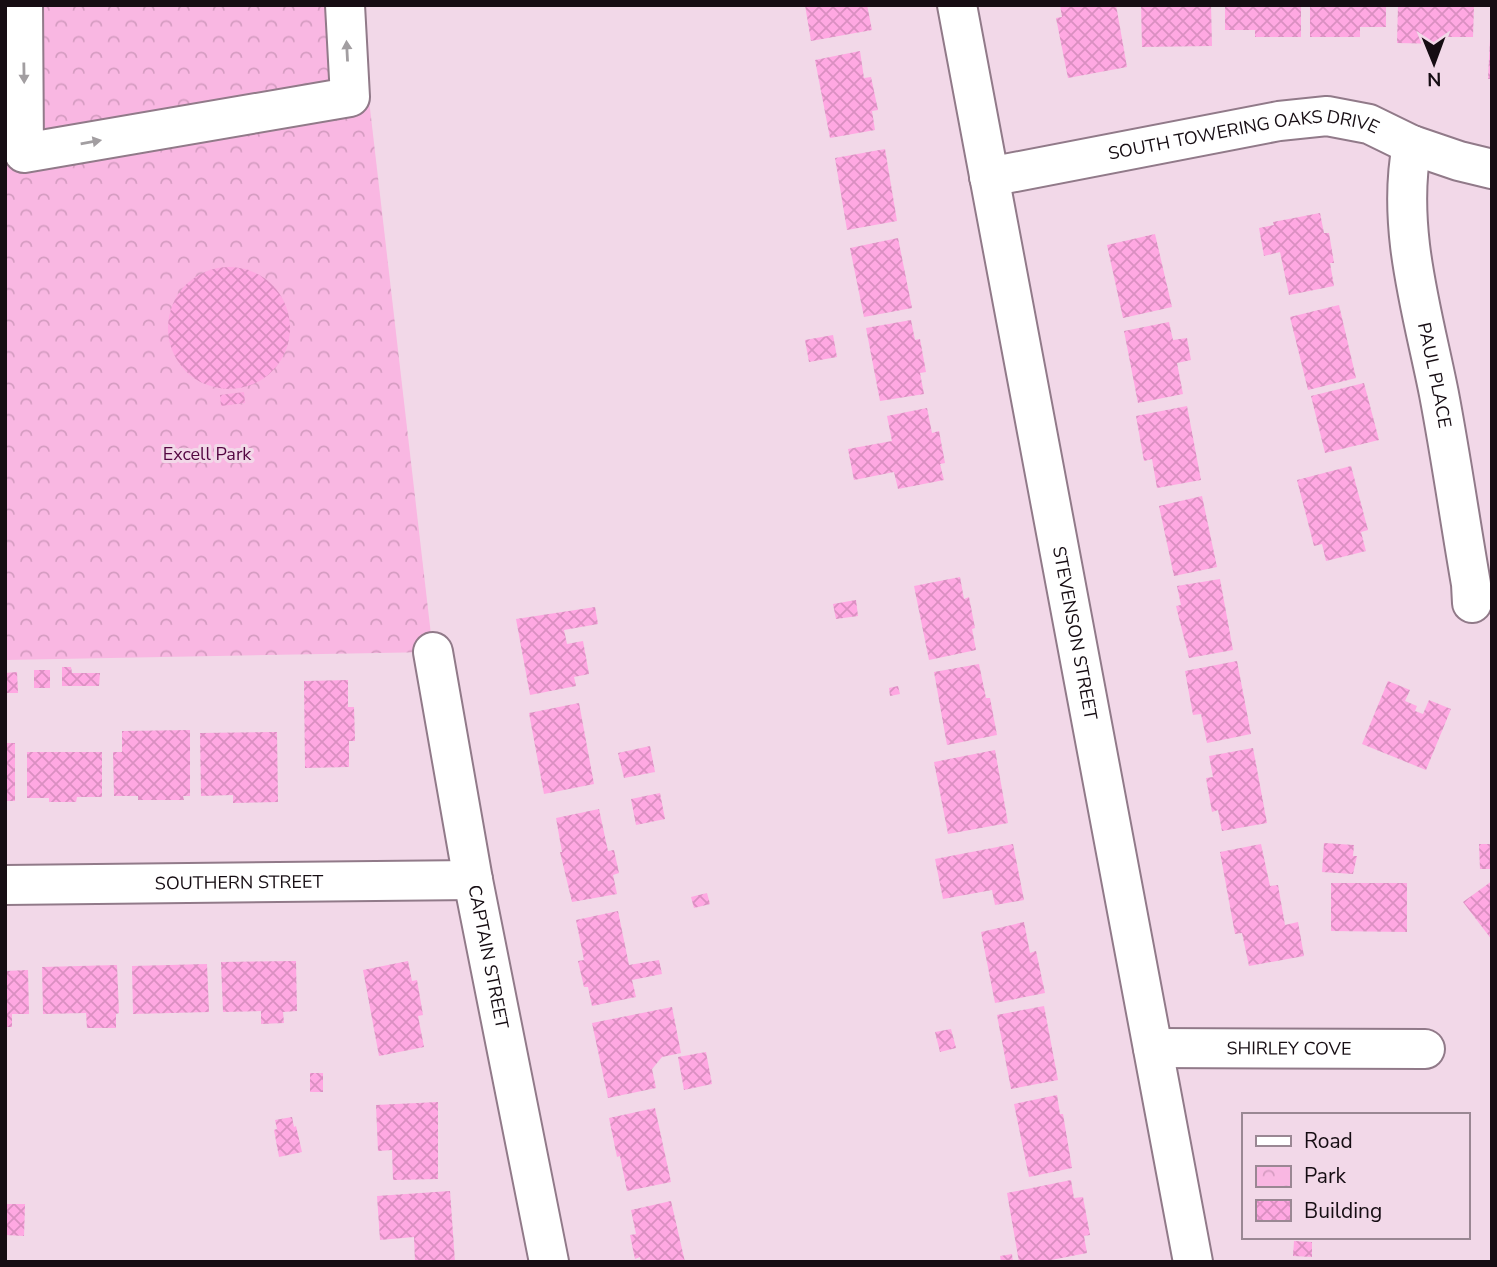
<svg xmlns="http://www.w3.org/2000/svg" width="1497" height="1267" viewBox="0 0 1497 1267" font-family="'Nunito Sans',sans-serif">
<defs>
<pattern id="park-crowns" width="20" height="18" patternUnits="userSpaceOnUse" patternTransform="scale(1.75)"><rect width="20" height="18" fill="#f9b7e2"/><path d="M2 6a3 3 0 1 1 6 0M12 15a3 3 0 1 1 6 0" fill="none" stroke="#d59cc1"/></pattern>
<pattern id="building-cross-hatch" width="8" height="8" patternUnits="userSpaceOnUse" patternTransform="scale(1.75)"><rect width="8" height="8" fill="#ffa8e2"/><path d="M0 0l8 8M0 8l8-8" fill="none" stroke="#da8fc1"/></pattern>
</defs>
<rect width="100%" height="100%" fill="#f2d8e8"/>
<polygon fill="url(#park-crowns)" points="5,5 358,5 433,652 5,660"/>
<g fill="url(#building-cross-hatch)">
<polygon points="805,5 867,5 872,30 811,41"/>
<polygon points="1060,5 1116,5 1127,67 1068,78 1056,18 1062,17"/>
<polygon points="1141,5 1211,5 1212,46 1142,47"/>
<polygon points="1225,5 1301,5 1301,37 1255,37 1255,30 1225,30"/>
<polygon points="1310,5 1386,5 1386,27 1360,27 1360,37 1310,37"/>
<polygon points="1398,5 1474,5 1473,37 1446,37 1445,44 1397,43"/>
<polygon points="1490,39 1492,39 1492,79 1488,79"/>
<polygon points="860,51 864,78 871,77 878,110 872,111 875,130 830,138 815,60"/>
<polygon points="885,149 897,221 847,230 835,158"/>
<polygon points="1320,213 1324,233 1329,233 1334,263 1330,263 1334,286 1289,295 1280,252 1264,256 1259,228 1274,225 1273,222"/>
<polygon points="1155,234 1172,307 1123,318 1107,245"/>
<polygon points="898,238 912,308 864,317 850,248"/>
<circle cx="229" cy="328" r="61"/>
<polygon points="1339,305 1356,378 1308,390 1290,317"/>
<polygon points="911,320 915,340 920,339 926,372 920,373 924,394 880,401 866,328"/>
<polygon points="1169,322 1173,340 1187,338 1191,360 1177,363 1183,394 1138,403 1124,331"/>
<polygon points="833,335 837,357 809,362 805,340"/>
<polygon points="1364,383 1379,440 1325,453 1311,396"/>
<polygon points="244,392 245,403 221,406 220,395"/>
<polygon points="1187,406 1201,480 1157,488 1152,459 1144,461 1136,416"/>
<polygon points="927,408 932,433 939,431 945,463 940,464 944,480 898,489 894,472 854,480 848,449 892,441 887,416"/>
<polygon points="1351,466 1368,530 1361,532 1366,551 1326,561 1322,544 1314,546 1297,480"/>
<polygon points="1202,496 1217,567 1174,576 1159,506"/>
<polygon points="960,577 964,599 969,597 975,628 972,629 976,650 929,660 914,586"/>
<polygon points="1220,579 1233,650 1189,658 1176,606 1181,605 1177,586"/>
<polygon points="856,600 858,616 836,619 833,604"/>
<polygon points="595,607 598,624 564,630 567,644 583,641 589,674 574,677 576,686 530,695 516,619"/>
<polygon points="1237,661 1251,734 1207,743 1201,714 1193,715 1185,671"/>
<polygon points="979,664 986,698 990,698 997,735 947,745 934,672"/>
<polygon points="62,667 71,667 72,673 100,673 99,686 62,686"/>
<rect x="34" y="670" width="16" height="18"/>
<polygon points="17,672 18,693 5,693 5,673"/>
<polygon points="348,680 348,707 354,707 355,741 349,741 349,767 305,768 304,681"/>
<polygon points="1388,681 1410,690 1405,701 1417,706 1415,711 1423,714 1429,700 1451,709 1426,770 1362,744"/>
<polygon points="898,686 900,694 890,696 889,688"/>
<polygon points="579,703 594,784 544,794 529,713"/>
<polygon points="190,730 190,796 183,796 184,800 138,800 138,796 114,796 113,752 122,752 122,731"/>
<polygon points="277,732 278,802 233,803 233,795 201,796 200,733"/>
<rect x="5" y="743" width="10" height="58"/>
<polygon points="650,746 655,772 624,778 618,753"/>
<polygon points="1253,748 1267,823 1222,831 1218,810 1212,812 1206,778 1213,777 1209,756"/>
<polygon points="995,750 1008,823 948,834 934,762"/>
<polygon points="27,752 102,752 102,797 77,797 76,802 49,802 49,798 27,798"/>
<polygon points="660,793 665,819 636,825 631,799"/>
<polygon points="599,809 608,851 614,850 619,873 613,875 617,894 572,902 560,852 562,852 556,818"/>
<polygon points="1324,843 1354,845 1353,856 1357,856 1353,874 1322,872"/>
<polygon points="1013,844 1024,900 995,905 992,890 943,899 935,859"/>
<polygon points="1261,844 1270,886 1278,885 1285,925 1298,922 1304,956 1249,966 1242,933 1235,934 1220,852"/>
<polygon points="1479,844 1492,844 1492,869 1480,869"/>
<polygon points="1492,881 1492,940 1463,902"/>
<polygon points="1331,883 1407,883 1407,932 1331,931"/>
<polygon points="707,893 710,904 694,908 691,897"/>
<polygon points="618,911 629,965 659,960 662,974 632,980 636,997 592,1006 588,987 584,987 578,961 584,960 576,920"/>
<polygon points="1024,922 1030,953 1036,951 1045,993 995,1003 981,932"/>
<polygon points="296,961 297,1011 283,1012 284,1023 261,1024 261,1011 223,1012 221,962"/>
<polygon points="408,961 412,981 417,980 423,1015 418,1016 424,1047 379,1056 363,970"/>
<polygon points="207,964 209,1012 133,1014 132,966"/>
<polygon points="117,965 119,1013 116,1014 116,1028 87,1028 86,1013 43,1014 42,967"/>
<polygon points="28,970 29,1014 12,1014 12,1027 5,1027 5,971"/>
<polygon points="1044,1006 1058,1080 1011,1089 997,1015"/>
<polygon points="672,1007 681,1053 662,1057 652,1069 656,1088 608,1098 592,1023"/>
<polygon points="951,1029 956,1048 940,1052 935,1032"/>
<polygon points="706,1052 712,1084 684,1090 678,1057"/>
<rect x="310" y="1073" width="13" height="19"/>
<polygon points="1057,1095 1060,1114 1063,1114 1072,1168 1029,1177 1014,1104"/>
<polygon points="438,1102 438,1179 393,1180 392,1150 378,1151 376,1105"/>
<polygon points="655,1108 671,1182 627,1191 620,1156 617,1157 609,1118"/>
<polygon points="292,1117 294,1127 296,1126 302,1152 279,1157 274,1130 277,1129 275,1120"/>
<polygon points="1071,1180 1074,1198 1083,1197 1090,1235 1084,1236 1087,1253 1041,1262 1019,1262 1007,1193"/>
<polygon points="450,1191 455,1262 415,1262 414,1237 380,1240 377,1196"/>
<polygon points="671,1201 685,1262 641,1262 640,1257 635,1259 630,1235 636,1234 631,1210"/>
<polygon points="5,1204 25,1204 24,1236 5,1235"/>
<polygon points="1294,1241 1312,1242 1312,1257 1293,1256"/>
<polygon points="1012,1254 1013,1262 1001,1262 1000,1256"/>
</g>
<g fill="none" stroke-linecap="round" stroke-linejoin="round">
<defs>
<g id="minor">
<polyline points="23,5 24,153 350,97 345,5"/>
<path id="s1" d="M957 5 1193 1262"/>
<path id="s2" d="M1412 145C1396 228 1423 313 1439 394 1451 457 1460 521 1471 584L1472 603"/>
<path id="s3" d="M989 177 1279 121 1327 116 1369 124 1412 145 1459 161 1492 169"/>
<path id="s4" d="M433 652 473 880 549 1262"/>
<path id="s5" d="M5 885 473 880"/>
<path id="s6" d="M1153 1048 1425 1049"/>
</g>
</defs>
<use href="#minor" stroke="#917a89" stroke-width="42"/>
<use href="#minor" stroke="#fff" stroke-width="38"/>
</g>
<defs><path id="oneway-solid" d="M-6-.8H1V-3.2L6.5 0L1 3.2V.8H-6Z" transform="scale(1.75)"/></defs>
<g fill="#a29ea1">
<use href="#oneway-solid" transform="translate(347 51) rotate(-93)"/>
<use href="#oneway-solid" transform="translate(24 73) rotate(89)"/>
<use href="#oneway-solid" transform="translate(91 142) rotate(-10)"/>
</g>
<g text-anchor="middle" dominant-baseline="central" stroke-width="6" stroke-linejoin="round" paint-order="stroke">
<g font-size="18" fill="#160d13" stroke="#f2d8e8">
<text stroke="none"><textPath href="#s3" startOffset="259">SOUTH TOWERING OAKS DRIVE</textPath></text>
<text stroke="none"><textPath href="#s2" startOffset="233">PAUL PLACE</textPath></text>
<text stroke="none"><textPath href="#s1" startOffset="639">STEVENSON STREET</textPath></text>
<text stroke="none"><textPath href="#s5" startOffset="234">SOUTHERN STREET</textPath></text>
<text stroke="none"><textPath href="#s4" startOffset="310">CAPTAIN STREET</textPath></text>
<text stroke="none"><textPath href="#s6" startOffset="136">SHIRLEY COVE</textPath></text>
</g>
<g font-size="18" fill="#530641" stroke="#f2d8e8">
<text x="207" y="454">Excell Park</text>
</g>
</g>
<rect width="1497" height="1267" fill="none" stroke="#160d13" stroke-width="14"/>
<rect x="1242" y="1113" width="228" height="126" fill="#f2d8e8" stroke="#9a8793" stroke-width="2"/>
<rect x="1256" y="1136" width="35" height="10" fill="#ffffff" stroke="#9a8793" stroke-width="2"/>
<text x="1304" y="1148" font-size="21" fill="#160d13">Road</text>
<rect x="1256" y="1166" width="35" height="21" fill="url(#park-crowns)" stroke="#9a8793" stroke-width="2"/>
<text x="1304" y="1183" font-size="21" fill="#160d13">Park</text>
<rect x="1256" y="1200" width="35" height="21" fill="url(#building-cross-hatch)" stroke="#9a8793" stroke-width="2"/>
<text x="1304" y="1218" font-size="21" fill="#160d13">Building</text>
<g transform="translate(1434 63) rotate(179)" stroke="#f2d8e8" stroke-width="5" paint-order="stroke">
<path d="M0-5L12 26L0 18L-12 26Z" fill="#160d13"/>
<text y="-10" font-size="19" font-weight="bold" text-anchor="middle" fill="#160d13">N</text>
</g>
</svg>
